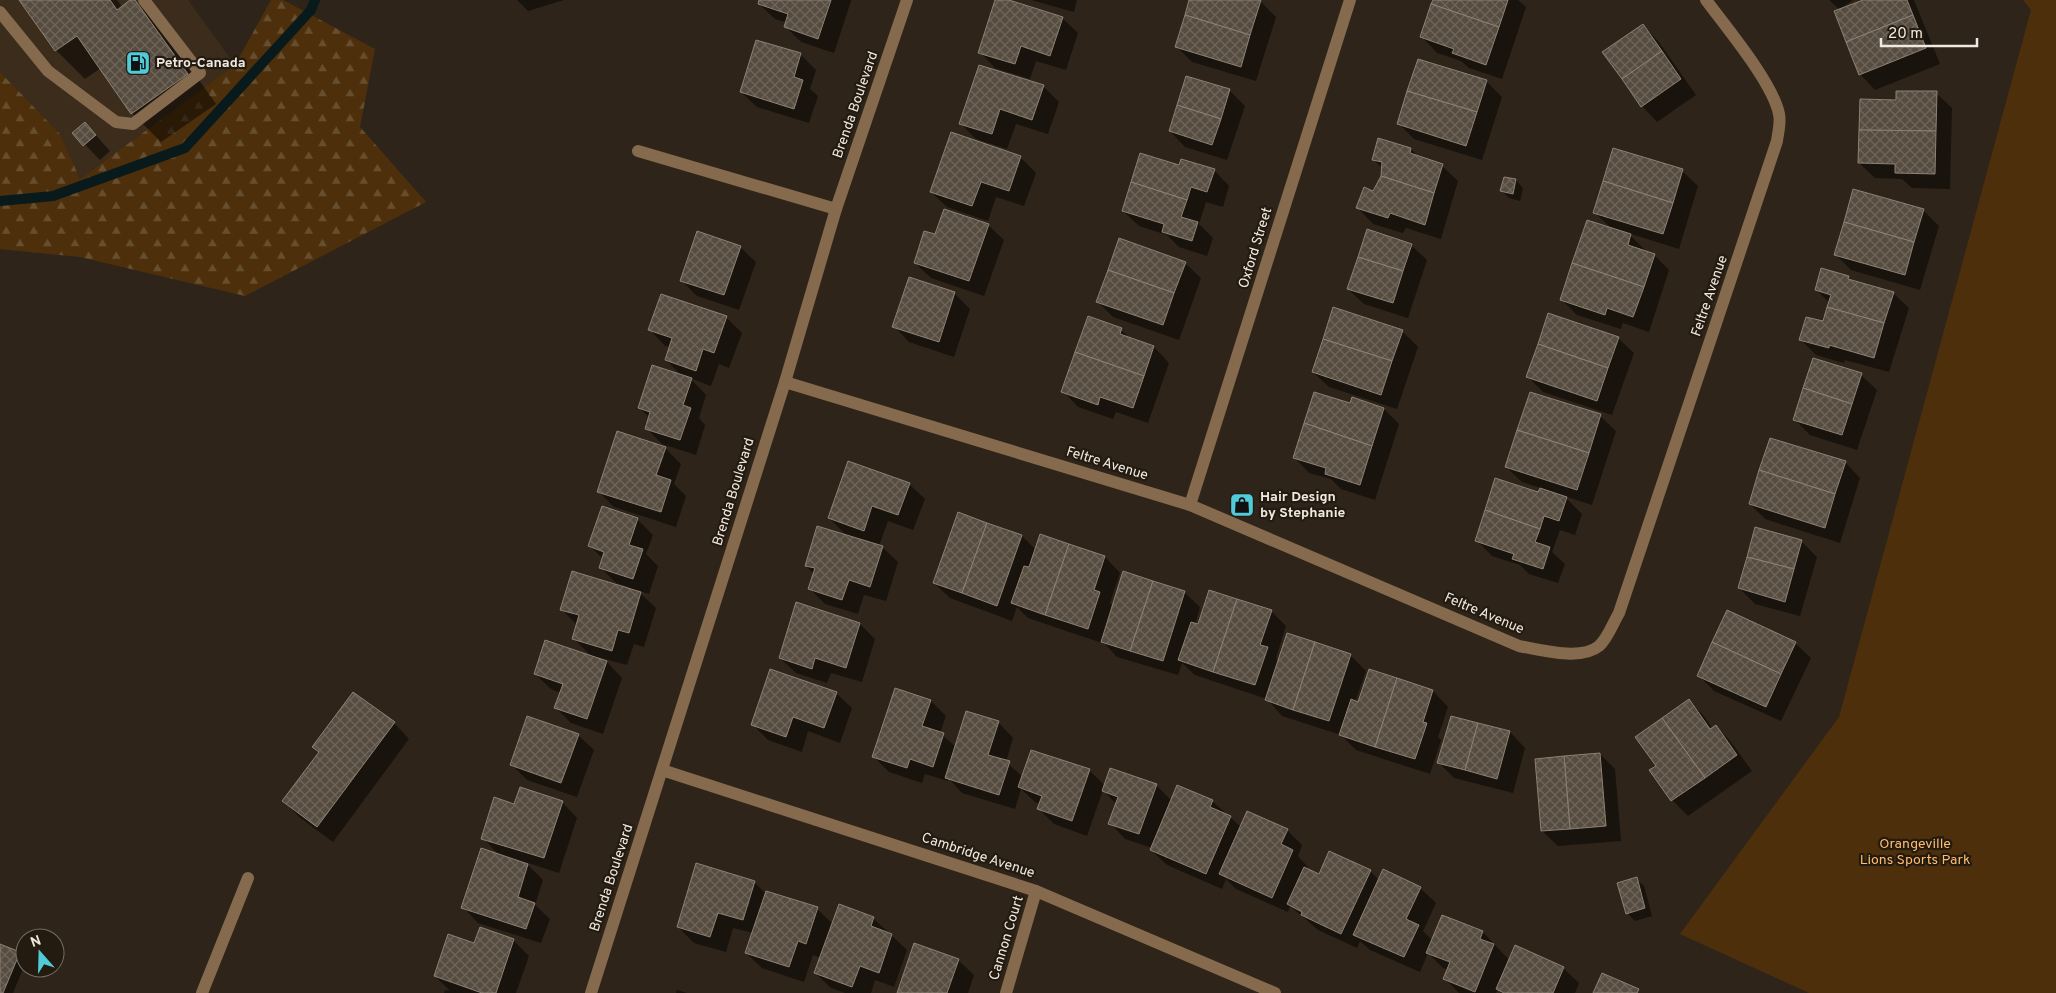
<svg xmlns="http://www.w3.org/2000/svg" width="2056" height="993" viewBox="0 0 2056 993" font-family="Overpass,sans-serif">
<defs>
<pattern id="forest-firs" width="22" height="20" patternUnits="userSpaceOnUse" patternTransform="scale(1.25)"><rect width="22" height="20" fill="#4d300b"/><path d="M5 1l3.5 6h-7zM16 11l3.5 6h-7z" fill="#674e2e"/></pattern>
<pattern id="building-cross-hatch" width="8" height="8" patternUnits="userSpaceOnUse" patternTransform="scale(1.25)"><rect width="8" height="8" fill="#574c40"/><path d="M0 0l8 8M0 8l8-8" fill="none" stroke="#6f665b"/></pattern>
</defs>
<rect width="100%" height="100%" fill="#2e241a"/>
<polygon fill="#3b2c1c" points="0,0 188,0 235,65 80,179 60,134 0,72"/>
<polygon fill="#4d300b" points="2023,0 2056,0 2056,993 1809,993 1680,934 1839,717 2031,10"/>
<polygon fill="url(#forest-firs)" points="271,0 283,0 375,49 360,127 426,202 245,296 80,257 0,249 0,72 60,134 80,179 235,65"/>
<g fill="#0007" fill-rule="evenodd">
<polygon points="20,0 117,0 122,7 134,0 162,28 216,104 161,142 132,113 101,68 85,79 56,50"/>
<polygon points="517,0 564,0 528,11"/>
<polygon points="760,0 851,0 851,1 834,53 801,42 786,27 787,23 775,19 759,4"/>
<polygon points="996,0 1005,0 1062,18 1078,33 1066,70 1036,61 1030,79 995,68 980,52"/>
<polygon points="1031,0 1077,0 1074,12"/>
<polygon points="1191,0 1256,0 1260,1 1276,17 1256,81 1192,62 1176,46"/>
<polygon points="1434,0 1518,0 1526,7 1502,79 1469,68 1461,61 1437,53 1422,37"/>
<polygon points="1829,0 1853,0 1840,9 1866,0 1914,0 1940,64 1875,90 1860,74 1840,10"/>
<polygon points="1643,25 1658,41 1696,95 1657,122 1642,106"/>
<polygon points="800,54 816,70 810,89 818,96 809,123 757,107 741,92"/>
<polygon points="1486,81 1502,97 1482,160 1414,139 1399,124"/>
<polygon points="1043,86 1059,102 1048,134 1016,124 1007,149 976,139 961,124"/>
<polygon points="1229,90 1245,106 1227,160 1185,147 1170,131"/>
<polygon points="1936,93 1952,108 1950,189 1912,188 1902,179 1875,178 1859,163 1897,101"/>
<polygon points="85,123 110,151 100,160 74,133"/>
<polygon points="1411,149 1420,158 1442,166 1458,181 1441,239 1406,228 1403,233 1373,224 1358,208 1374,193 1382,176 1383,169 1373,159"/>
<polygon points="1020,157 1036,173 1024,206 996,197 988,221 947,207 931,192"/>
<polygon points="1180,167 1214,170 1229,186 1223,207 1206,202 1199,224 1213,238 1207,256 1179,247 1167,235 1139,226 1123,211"/>
<polygon points="1682,171 1698,186 1679,249 1628,233 1646,251 1654,255 1669,270 1649,332 1623,323 1621,329 1577,315 1562,300 1612,229 1595,213"/>
<polygon points="1516,180 1523,188 1520,201 1509,198 1502,191"/>
<polygon points="1923,210 1939,226 1920,290 1851,270 1835,254"/>
<polygon points="988,225 1004,240 984,296 931,278 915,263"/>
<polygon points="1411,245 1427,260 1408,318 1364,304 1348,289"/>
<polygon points="740,247 756,262 739,310 697,296 682,281"/>
<polygon points="1185,263 1201,278 1179,340 1113,317 1098,302"/>
<polygon points="1848,277 1852,281 1893,293 1909,308 1889,372 1845,360 1844,363 1816,355 1800,339 1823,323 1830,303 1816,290"/>
<polygon points="910,279 955,294 970,309 954,357 909,342 894,326"/>
<polygon points="726,317 742,333 729,368 719,364 711,386 690,378 706,395 699,418 705,425 696,455 662,444 646,428 650,418 639,408 683,377 666,360 670,347 665,346 650,330"/>
<polygon points="1121,330 1131,339 1154,347 1169,363 1148,423 1116,412 1113,419 1078,407 1063,391"/>
<polygon points="1402,331 1418,347 1397,409 1329,387 1313,372"/>
<polygon points="1618,338 1634,353 1612,415 1543,392 1528,377"/>
<polygon points="1861,375 1877,390 1857,450 1810,435 1794,419"/>
<polygon points="1351,405 1384,409 1399,424 1375,500 1341,489 1331,479 1309,473 1294,457"/>
<polygon points="1600,416 1616,431 1592,505 1564,496 1582,514 1575,535 1560,530 1552,552 1565,564 1558,583 1529,574 1520,565 1492,556 1476,540 1539,494 1541,488 1522,482 1506,467"/>
<path d="M665 448 681 464 674 484 686 496 676 527 614 507 599 492ZM661 456H664L655 481H653Z"/>
<polygon points="1845,462 1860,478 1840,543 1765,519 1750,504"/>
<polygon points="909,484 925,499 913,530 888,521 879,546 882,547 898,562 886,601 864,595 858,614 825,604 810,589 814,574 806,566 847,536 829,518"/>
<polygon points="959,514 1022,536 1036,550 1041,536 1105,557 1120,573 1110,603 1113,606 1184,592 1200,607 1195,625 1198,626 1271,611 1286,626 1276,658 1279,661 1350,655 1366,671 1355,702 1359,703 1370,671 1433,691 1448,707 1438,737 1441,740 1430,774 1356,750 1341,735 1282,716 1267,699 1195,675 1182,663 1178,675 1117,657 1105,644 1028,618 1017,607 1012,621 950,598 934,583"/>
<polygon points="637,519 653,535 646,554 658,566 649,594 637,590 656,608 644,647 634,644 627,665 598,657 597,659 607,662 622,678 603,734 571,723 556,708 561,693 551,689 535,674 592,657 573,638 577,625 561,609 628,589 629,587 616,583 600,567 603,559 590,546"/>
<polygon points="1801,541 1817,557 1800,616 1755,604 1739,588"/>
<polygon points="860,624 875,639 862,682 831,673 827,683 796,673 780,658"/>
<polygon points="1795,643 1811,658 1781,721 1714,691 1698,675"/>
<polygon points="353,693 394,723 409,739 333,842 299,817 284,801 320,753 314,747"/>
<polygon points="836,693 852,708 840,743 808,731 802,752 768,740 752,724"/>
<polygon points="1688,700 1704,716 1713,729 1716,726 1731,742 1752,771 1688,816 1672,800 1651,771 1658,766"/>
<polygon points="931,701 946,716 940,733 956,747 998,722 1013,738 1006,762 1023,777 1089,770 1105,786 1156,785 1172,801 1212,801 1241,827 1287,830 1302,845 1298,856 1308,867 1307,870 1319,876 1370,871 1379,880 1420,888 1436,903 1423,931 1433,941 1442,916 1483,932 1510,961 1563,968 1579,983 1575,993 1501,993 1498,989 1496,993 1459,993 1445,979 1448,970 1443,968 1428,953 1420,972 1370,950 1360,941 1357,948 1318,930 1290,906 1288,912 1236,889 1226,879 1222,889 1167,865 1151,850 1152,848 1125,839 1110,823 1116,804 1103,790 1087,836 1054,824 1039,809 1040,804 1035,802 1021,789 1015,809 962,793 949,779 948,781 925,774 922,783 889,772 874,757"/>
<polygon points="1451,717 1510,732 1525,748 1513,793 1454,778 1439,763"/>
<polygon points="578,735 594,750 577,797 527,780 511,764"/>
<polygon points="1600,754 1615,769 1621,841 1558,846 1542,831"/>
<polygon points="562,802 577,818 559,873 525,862 543,880 535,905 550,919 541,943 478,923 463,907 500,856 483,838 515,805"/>
<polygon points="1636,879 1644,886 1652,916 1635,921 1627,913"/>
<polygon points="754,882 766,894 817,909 833,924 873,918 907,950 894,987 875,980 871,993 845,993 831,988 815,973 821,958 813,955 804,982 762,968 746,953 753,933 733,928 726,952 694,943 678,927"/>
<polygon points="513,940 529,956 516,993 444,993 445,990 450,991 435,976 475,944"/>
<polygon points="0,945 19,953 25,959 25,964 13,993 0,993"/>
<polygon points="958,960 974,975 968,993 899,993"/>
<polygon points="677,990 687,993 676,993"/>
</g>
<g fill="none" stroke-linecap="round" stroke-linejoin="round">
<polyline stroke="#081a1c" stroke-width="10" points="0,201 53,196 185,148 311,10 315,0"/>
</g>
<g fill="url(#building-cross-hatch)" stroke="#8d8175">
<polygon points="19,0 110,0 117,10 130,0 135,0 188,74 131,114 77,36 55,51"/>
<polygon points="759,0 831,0 818,39 784,27 788,14 758,4"/>
<polygon points="995,0 1009,0 1063,17 1050,56 1021,46 1015,64 978,53"/>
<polygon points="1189,0 1261,0 1250,35 1185,15"/>
<polygon points="1433,0 1508,0 1499,27 1431,4"/>
<polygon points="1863,0 1907,0 1913,15 1846,42 1834,11"/>
<polygon points="1431,4 1499,27 1486,65 1452,53 1454,49 1420,37"/>
<polygon points="1185,15 1250,35 1241,67 1175,47"/>
<polygon points="1913,15 1926,48 1859,75 1846,42"/>
<polygon points="1643,24 1662,51 1622,79 1602,52"/>
<polygon points="756,40 801,53 794,77 803,80 794,109 740,92"/>
<polygon points="1662,51 1681,79 1641,107 1622,79"/>
<polygon points="1418,59 1487,80 1477,112 1407,91"/>
<polygon points="979,65 1044,85 1032,120 1000,109 992,134 959,124"/>
<polygon points="1186,76 1230,89 1221,119 1177,105"/>
<polygon points="1407,91 1477,112 1466,146 1397,124"/>
<polygon points="1896,91 1937,91 1936,131 1859,130 1860,99 1896,100"/>
<polygon points="1177,105 1221,119 1212,145 1169,131"/>
<polygon points="85,122 96,135 83,146 72,133"/>
<polygon points="1859,130 1936,131 1935,174 1895,173 1895,164 1858,163"/>
<polygon points="951,132 1021,156 1009,191 981,182 972,206 930,192"/>
<polygon points="1378,138 1411,148 1410,153 1443,164 1434,193 1381,176 1382,162 1372,160"/>
<polygon points="1613,148 1683,169 1673,203 1603,181"/>
<polygon points="1140,153 1179,165 1181,159 1215,169 1207,192 1191,187 1187,200 1131,182"/>
<polygon points="1381,176 1434,193 1425,225 1390,213 1388,218 1356,208 1364,187 1373,191"/>
<polygon points="1504,177 1516,179 1513,194 1500,191"/>
<polygon points="1603,181 1673,203 1663,234 1593,213"/>
<polygon points="1131,182 1187,200 1181,217 1198,222 1192,241 1162,232 1164,224 1122,211"/>
<polygon points="1853,189 1924,209 1914,242 1844,222"/>
<polygon points="944,209 989,224 969,281 914,263 924,231 935,234"/>
<polygon points="1587,220 1631,234 1628,245 1655,254 1644,287 1572,263"/>
<polygon points="1844,222 1914,242 1905,275 1834,255"/>
<polygon points="1367,229 1412,244 1403,271 1358,257"/>
<polygon points="697,231 741,246 724,295 680,281"/>
<polygon points="1119,238 1186,262 1174,293 1108,270"/>
<polygon points="1358,257 1403,271 1393,303 1347,289"/>
<polygon points="1572,263 1644,287 1633,317 1607,308 1605,315 1560,300"/>
<polygon points="1821,268 1849,276 1848,279 1894,292 1884,323 1827,307 1831,295 1815,290"/>
<polygon points="1108,270 1174,293 1163,325 1096,302"/>
<polygon points="909,277 955,292 939,342 892,327"/>
<polygon points="661,294 727,316 714,353 703,349 696,371 665,360 672,338 648,330"/>
<polygon points="1333,307 1403,330 1392,361 1323,339"/>
<polygon points="1827,307 1884,323 1874,358 1829,345 1829,348 1799,340 1806,317 1823,321"/>
<polygon points="1548,313 1619,337 1608,368 1538,344"/>
<polygon points="1088,316 1122,328 1120,334 1154,346 1144,376 1075,352"/>
<polygon points="1323,339 1392,361 1381,395 1312,372"/>
<polygon points="1538,344 1608,368 1597,401 1526,377"/>
<polygon points="1075,352 1144,376 1133,408 1100,397 1098,405 1061,392"/>
<polygon points="1813,358 1862,373 1852,404 1803,388"/>
<polygon points="652,365 692,378 683,405 691,408 680,440 645,429 650,412 638,408"/>
<polygon points="1803,388 1852,404 1842,435 1793,420"/>
<polygon points="1314,392 1350,403 1352,397 1384,408 1372,446 1304,423"/>
<polygon points="1530,392 1601,414 1589,453 1517,430"/>
<polygon points="1304,423 1372,446 1360,485 1325,474 1326,468 1293,458"/>
<polygon points="1517,430 1589,453 1577,490 1505,467"/>
<polygon points="617,431 666,447 656,475 671,480 661,512 597,492"/>
<polygon points="1770,438 1846,461 1835,494 1759,470"/>
<polygon points="848,461 910,483 898,515 872,506 864,531 828,518"/>
<polygon points="1759,470 1835,494 1825,528 1749,504"/>
<polygon points="1495,478 1538,492 1540,488 1567,497 1559,521 1544,516 1540,529 1485,510"/>
<polygon points="602,506 638,518 629,545 643,549 633,579 599,568 604,552 588,546"/>
<polygon points="1485,510 1540,529 1535,542 1550,547 1543,569 1512,559 1514,554 1475,541"/>
<polygon points="958,512 987,523 962,593 933,583"/>
<polygon points="987,523 1022,535 997,606 962,593"/>
<polygon points="817,526 883,546 870,587 849,580 842,600 808,589 815,568 805,566"/>
<polygon points="1755,527 1802,540 1794,569 1747,557"/>
<polygon points="1040,534 1069,544 1045,615 1011,603 1024,566 1029,567"/>
<polygon points="1069,544 1105,556 1094,590 1100,592 1088,629 1045,615"/>
<polygon points="1747,557 1794,569 1785,602 1738,588"/>
<polygon points="572,571 641,592 629,633 618,630 612,651 572,639 579,615 560,610"/>
<polygon points="1123,571 1153,581 1130,651 1101,642"/>
<polygon points="1153,581 1185,591 1163,661 1130,651"/>
<polygon points="1209,590 1237,599 1213,672 1178,660 1191,622 1198,624"/>
<polygon points="1237,599 1272,610 1260,645 1268,647 1255,685 1213,672"/>
<polygon points="796,602 860,623 846,668 815,658 812,669 779,658"/>
<polygon points="1727,610 1796,642 1781,674 1712,642"/>
<polygon points="1287,633 1315,642 1293,710 1265,700"/>
<polygon points="545,640 607,661 587,719 554,708 563,684 534,674"/>
<polygon points="1315,642 1351,654 1329,721 1293,710"/>
<polygon points="1712,642 1781,674 1766,707 1697,676"/>
<polygon points="770,669 837,692 824,728 793,717 786,737 751,725"/>
<polygon points="1369,669 1397,678 1375,747 1339,735 1351,699 1358,702"/>
<polygon points="1397,678 1433,690 1423,722 1427,723 1415,759 1375,747"/>
<polygon points="895,688 931,700 922,726 944,733 933,767 910,759 907,768 872,757"/>
<polygon points="353,692 395,722 317,827 282,801 319,752 312,747"/>
<polygon points="1689,699 1710,729 1716,725 1737,755 1705,778 1662,718"/>
<polygon points="966,711 999,721 988,755 1010,761 999,795 945,778"/>
<polygon points="527,716 579,734 561,783 510,765"/>
<polygon points="1451,716 1478,723 1465,770 1437,763"/>
<polygon points="1662,718 1705,778 1671,801 1649,770 1656,766 1635,737"/>
<polygon points="1478,723 1510,731 1497,779 1465,770"/>
<polygon points="1031,750 1090,769 1072,821 1037,809 1042,796 1018,787"/>
<polygon points="1600,753 1606,826 1570,829 1564,756"/>
<polygon points="1564,756 1570,829 1541,831 1535,759"/>
<polygon points="1110,768 1157,784 1139,834 1108,824 1118,797 1102,791"/>
<polygon points="1177,785 1213,800 1210,807 1231,816 1206,874 1150,850"/>
<polygon points="520,787 563,801 544,858 481,839 494,797 514,804"/>
<polygon points="1247,811 1288,829 1281,844 1293,850 1272,898 1219,874"/>
<polygon points="481,848 528,864 518,897 535,903 526,929 461,908"/>
<polygon points="1329,851 1371,870 1341,934 1301,915 1302,912 1287,904 1304,867 1319,874"/>
<polygon points="696,863 755,881 743,920 718,913 710,937 677,927"/>
<polygon points="1383,869 1421,887 1406,919 1419,925 1404,957 1353,935"/>
<polygon points="1637,877 1645,908 1626,914 1617,883"/>
<polygon points="766,891 818,907 806,944 798,941 789,967 745,953"/>
<polygon points="839,904 874,917 871,926 892,934 879,973 860,966 852,987 814,973"/>
<polygon points="1442,915 1483,931 1480,939 1494,944 1475,992 1443,979 1450,962 1426,953"/>
<polygon points="480,927 514,939 496,993 482,993 434,976 448,934 474,943"/>
<polygon points="914,943 959,959 947,993 897,993"/>
<polygon points="0,944 20,952 3,993 0,993"/>
<polygon points="1515,945 1564,967 1553,993 1504,993 1496,989"/>
<polygon points="1602,973 1639,989 1637,993 1593,993"/>
</g>
<g fill="none" stroke-linecap="round" stroke-linejoin="round">
<g stroke="#856a4d" stroke-width="12">
<polyline points="0,12 48,71 116,122 133,124 200,73 144,0"/>
<polyline points="638,151 836,209"/>
<path d="M785 382 1190 505 1519 646C1541 650 1581 661 1599 646 1608 638 1613 623 1619 613L1777 141C1778 133 1781 122 1779 114 1773 83 1726 27 1706 0"/>
<polyline points="1190,505 1350,0"/>
<polyline points="662,770 1036,891 1275,993"/>
<polyline points="202,993 248,878"/>
<polyline points="591,993 785,382 836,209 907,0"/>
<polyline points="1006,993 1036,891"/>
</g>
</g>
<defs>
<symbol id="fuel-square" viewBox="-11 -11 22 22"><rect x="-9" y="-9" width="18" height="18" rx="4" fill="#52cbd8" stroke="#241b10"/><path d="M-5.5-6h7V0h2V4h1.3V-2.5L3-4.5l.8-.8L6-3V5H2.5V1h-1V6h-7ZM-4.2-4.7v3.2H.2V-4.7Z" fill="#111"/></symbol>
<symbol id="shop-square" viewBox="-11 -11 22 22"><rect x="-9" y="-9" width="18" height="18" rx="4" fill="#52cbd8" stroke="#241b10"/><path d="M-5-2.5h2.3a2.7 3.5 0 0 1 5.4 0H5L5.5 6h-11ZM-1.5-2.5h3a1.5 2.3 0 0 0-3 0Z" fill="#111"/></symbol>
</defs>
<g fill-rule="evenodd">
<use href="#fuel-square" x="124" y="49" width="28" height="28"/>
<use href="#shop-square" x="1228" y="491" width="28" height="28"/>
</g>
<g text-anchor="middle" dominant-baseline="central" stroke-width="4.5" stroke-linejoin="round" paint-order="stroke">
<g font-size="14" font-weight="bold" fill="#f0e9e2" stroke="#241b10" text-anchor="start">
<text x="156" y="63">Petro-Canada</text>
<text x="1260" y="497">Hair Design<tspan x="1260" dy="16">by Stephanie</tspan></text>
</g>
<g font-size="14" fill="#f0e9e2" stroke="#241b10">
<text transform="translate(856 105) rotate(-71)">Brenda Boulevard</text>
<text transform="translate(1256 248) rotate(-73)">Oxford Street</text>
<text transform="translate(1710 296) rotate(-71)">Feltre Avenue</text>
<text transform="translate(1107 464) rotate(17)">Feltre Avenue</text>
<text transform="translate(734 492) rotate(-73)">Brenda Boulevard</text>
<text transform="translate(1484 614) rotate(23)">Feltre Avenue</text>
<text transform="translate(978 856) rotate(18)">Cambridge Avenue</text>
<text transform="translate(612 878) rotate(-72)">Brenda Boulevard</text>
<text transform="translate(1007 938) rotate(-73)">Cannon Court</text>
</g>
<g font-size="14" fill="#ffbc70" stroke="#241b10">
<text x="1915" y="844">Orangeville<tspan x="1915" dy="16">Lions Sports Park</tspan></text>
</g>
</g>
<g transform="translate(40 953) rotate(340)"><circle r="24" fill="#241b10" stroke="#766d64"/>
<path d="M0-4L9 19L0 12L-9 19Z" fill="#52cbd8"/>
<text y="-8" font-size="14" font-weight="bold" text-anchor="middle" fill="#f0e9e2">N</text>
</g>
<path d="M1881 38v8h96v-8" fill="none" stroke="#f0e9e2" stroke-width="2.5"/>
<text x="1888" y="38" font-size="15" fill="#f0e9e2" stroke="#241b10" stroke-width="4" paint-order="stroke">20 m</text>
</svg>
